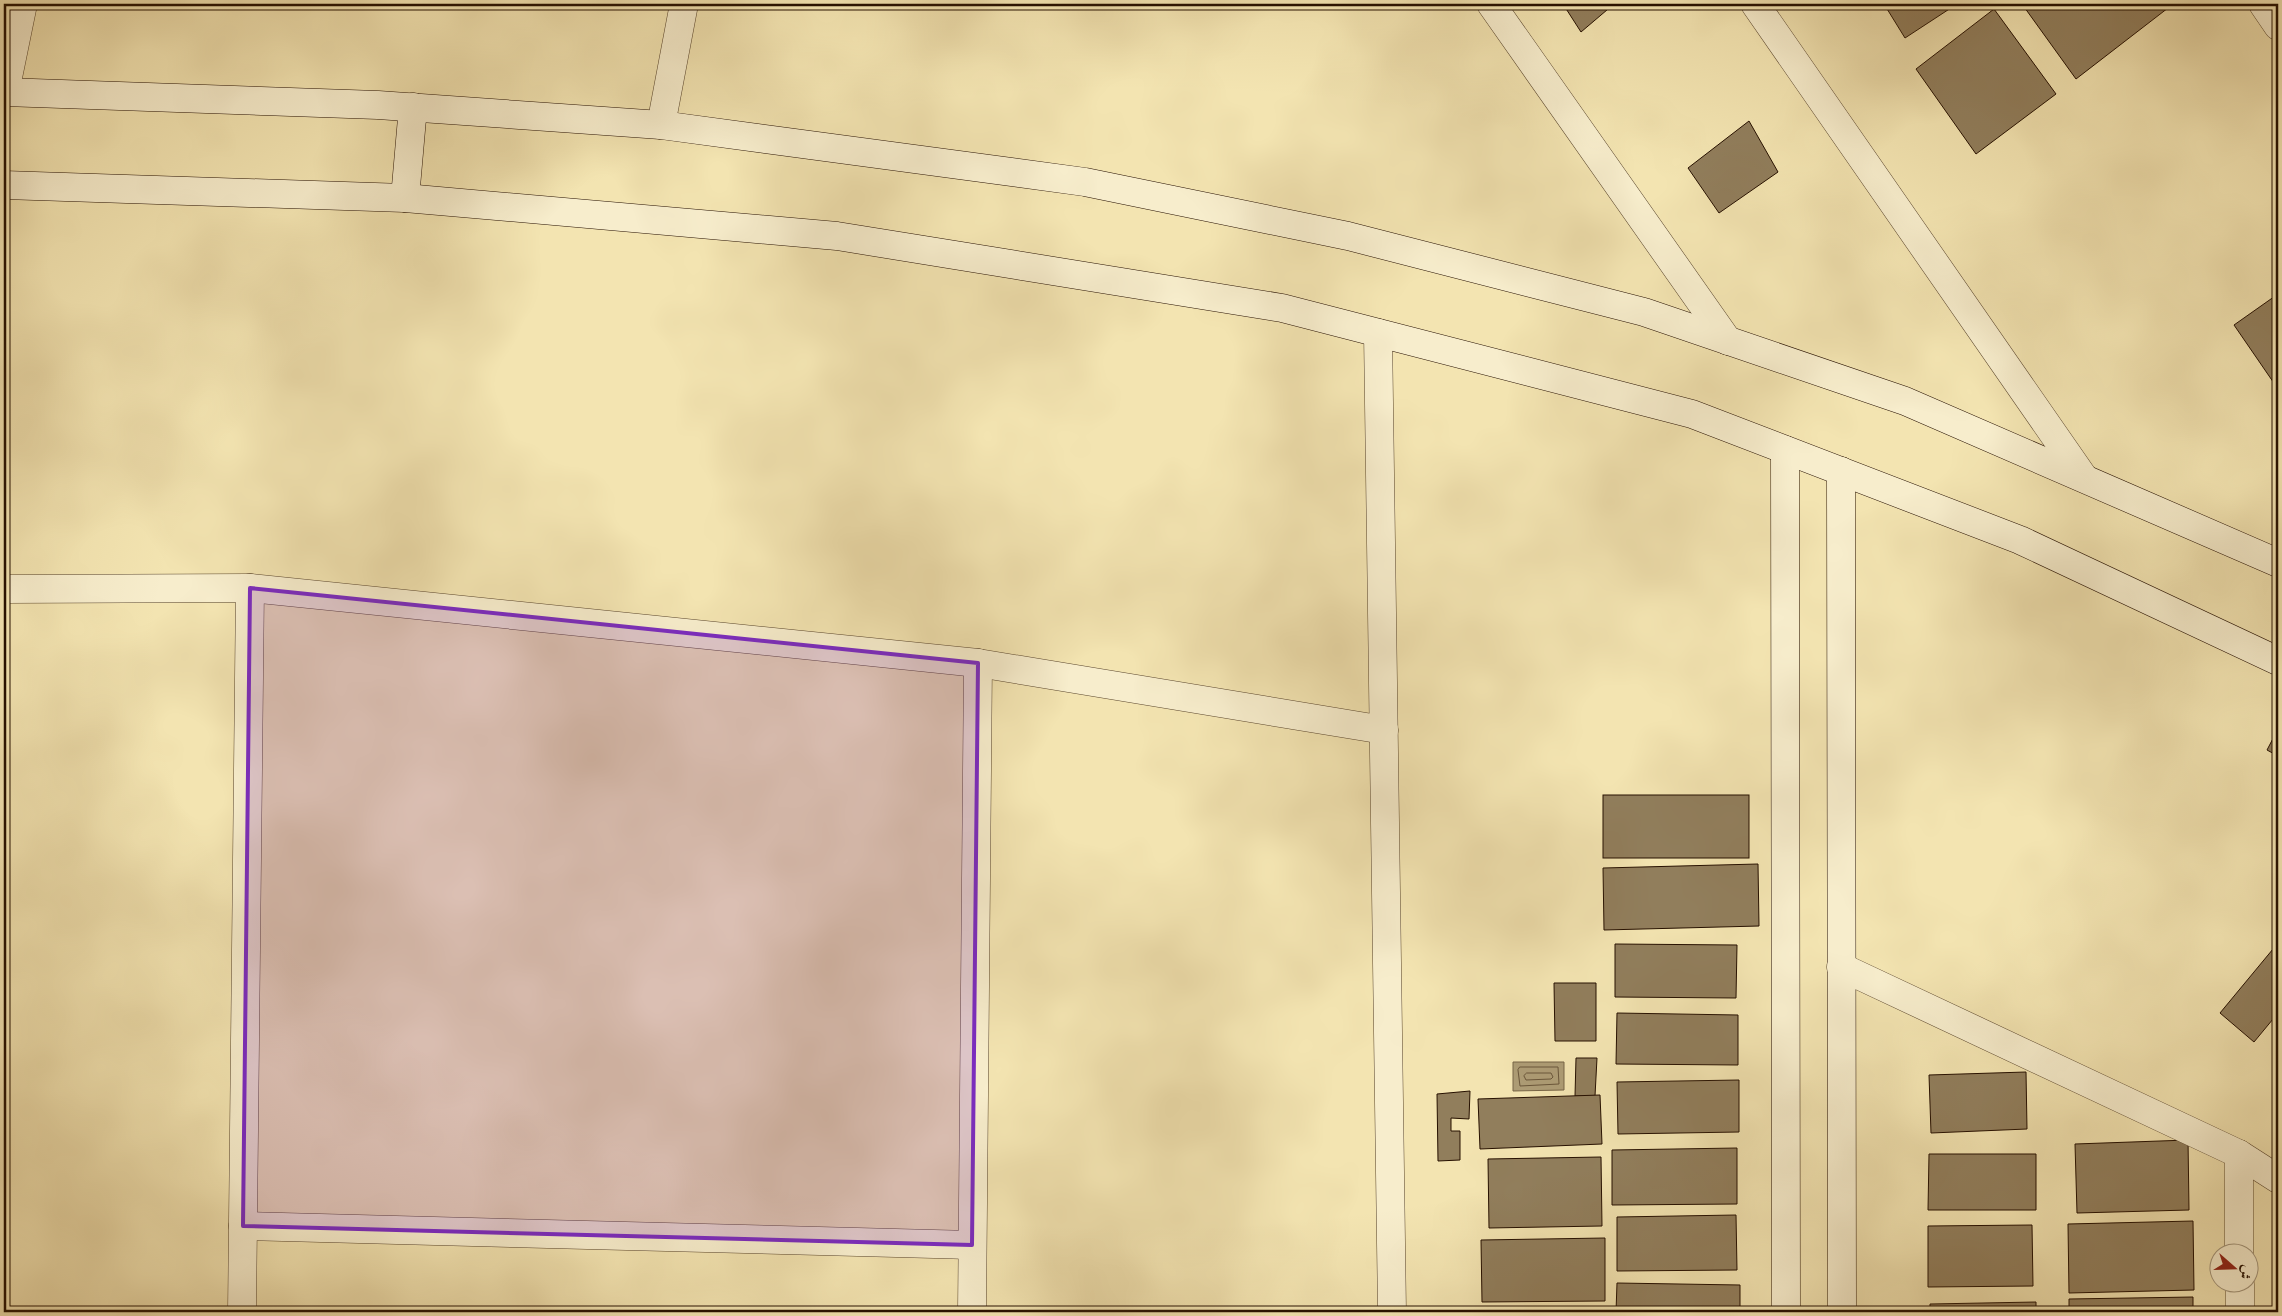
<svg xmlns="http://www.w3.org/2000/svg" width="2282" height="1316" viewBox="0 0 2282 1316" font-family="Cardo,Amiri,serif">
<rect width="100%" height="100%" fill="#f3e4b1"/>
<filter id="stains"><feTurbulence type="fractalNoise" baseFrequency=".004" numOctaves="4"/><feColorMatrix values="0 0 0 0 .2 0 0 0 0 .09 0 0 0 0 .02 0 0 0 .5 -.17"/></filter>
<radialGradient id="worn" r=".72"><stop offset=".6" stop-color="#630" stop-opacity="0"/><stop offset="1" stop-color="#630" stop-opacity=".3"/></radialGradient>
<polygon fill="#ad9c75" stroke="#776446" points="1513,1062 1564,1062 1564,1090 1513,1091"/>
<g fill="none" stroke-linecap="round" stroke-linejoin="round">
<g stroke="#6a563a" stroke-width="1">
<polygon points="1520,1067 1558,1067 1559,1084 1520,1086 1518,1070"/>
<polygon points="1527,1073 1551,1073 1553,1077 1551,1079 1526,1080 1524,1076"/>
</g>
</g>
<g fill="#917e5c" stroke="#261000">
<polygon points="1563,4 1614,4 1581,32"/>
<polygon points="1884,4 1957,4 1905,38"/>
<polygon points="2022,4 2166,4 2168,8 2076,79"/>
<polygon points="1994,9 2056,94 1976,154 1916,69"/>
<polygon points="1749,121 1778,172 1719,213 1688,168"/>
<polygon points="2278,294 2278,389 2234,325"/>
<polygon points="2278,729 2278,756 2267,750"/>
<rect x="1603" y="795" width="146" height="63"/>
<polygon points="1758,864 1759,926 1604,930 1603,868"/>
<polygon points="2278,943 2278,1013 2254,1042 2220,1013"/>
<polygon points="1615,944 1737,945 1736,998 1615,997"/>
<polygon points="1554,983 1596,983 1596,1041 1555,1041"/>
<polygon points="1617,1013 1738,1015 1738,1065 1616,1064"/>
<polygon points="1576,1058 1597,1058 1595,1096 1575,1096"/>
<polygon points="2026,1072 2027,1129 1931,1133 1929,1075"/>
<polygon points="1739,1080 1739,1132 1618,1134 1617,1082"/>
<polygon points="1470,1091 1469,1119 1451,1118 1451,1131 1460,1131 1460,1160 1438,1161 1437,1094"/>
<polygon points="1600,1095 1602,1144 1480,1149 1478,1099"/>
<polygon points="2188,1140 2189,1210 2077,1213 2075,1144"/>
<polygon points="1737,1148 1737,1204 1612,1205 1612,1150"/>
<polygon points="1929,1154 2036,1154 2036,1210 1928,1210"/>
<polygon points="1601,1157 1602,1226 1489,1228 1488,1159"/>
<polygon points="1736,1215 1737,1270 1617,1271 1617,1217"/>
<polygon points="2193,1221 2194,1290 2069,1293 2068,1224"/>
<polygon points="2032,1225 2033,1286 1928,1287 1928,1226"/>
<polygon points="1605,1238 1605,1301 1482,1302 1481,1240"/>
<polygon points="1617,1283 1740,1285 1740,1312 1616,1312"/>
<polygon points="2193,1297 2193,1312 2069,1312 2069,1299"/>
<polygon points="2036,1302 2036,1312 1930,1312 1930,1304"/>
</g>
<g fill="none" stroke-linecap="round" stroke-linejoin="round">
<defs>
<g id="street">
<polyline points="1491,4 1728,341"/>
<polyline points="1755,4 2084,478"/>
<polyline points="2263,4 2278,26"/>
<polyline points="5,92 23,4"/>
<polyline points="661,125 684,4"/>
<polyline points="1378,333 1392,1312"/>
<polyline points="4,589 250,588 978,663 1384,730"/>
<polyline points="1841,967 2239,1154 2278,1179"/>
<polyline points="2239,1154 2239,1254"/>
<polyline points="243,1226 972,1245"/>
<polyline points="2240,1284 2240,1312"/>
<polyline points="242,1312 250,588"/>
<polyline points="972,1312 978,663"/>
</g>
<g id="secondary">
<polyline points="4,92 378,105 661,125 1085,182 1348,236 1644,312 1905,401 2278,563"/>
<polyline points="4,185 405,198 837,236 1282,308 1692,414 2020,540 2278,661"/>
<polyline points="405,198 413,107"/>
<polyline points="1785,450 1786,1312"/>
<polyline points="1841,471 1842,1312"/>
</g>
</defs>
<use href="#street" stroke="#59452c" stroke-width="29"/>
<use href="#secondary" stroke="#261000" stroke-width="29"/>
<use href="#street" stroke="#f7edcc" stroke-width="28"/>
<use href="#secondary" stroke="#f7edcc" stroke-width="28"/>
</g>
<path fill="#7b2cbf" fill-opacity="0.2" stroke="#7b2cbf" stroke-width="4" stroke-linejoin="round" d="M250 588 978 663 972 1245 243 1226Z"/>
<rect width="2282" height="1316" fill="none" stroke="#f3e4b1" stroke-width="20"/>
<rect x="5" y="5" width="2272" height="1306" fill="none" stroke="#261000" stroke-width="2.5"/>
<rect x="10" y="10" width="2262" height="1296" fill="none" stroke="#261000"/>
<g transform="translate(2234 1268) rotate(110)"><circle r="24" fill="#f7edcc" stroke="#a3957a"/>
<path d="M0-4L9 19L0 12L-9 19Z" fill="#8f2418"/>
<text y="-8" font-size="14" font-weight="bold" text-anchor="middle" fill="#261000">ش</text>
</g>
<rect width="100%" height="100%" filter="url(#stains)"/>
<rect width="100%" height="100%" fill="url(#worn)"/>
</svg>
